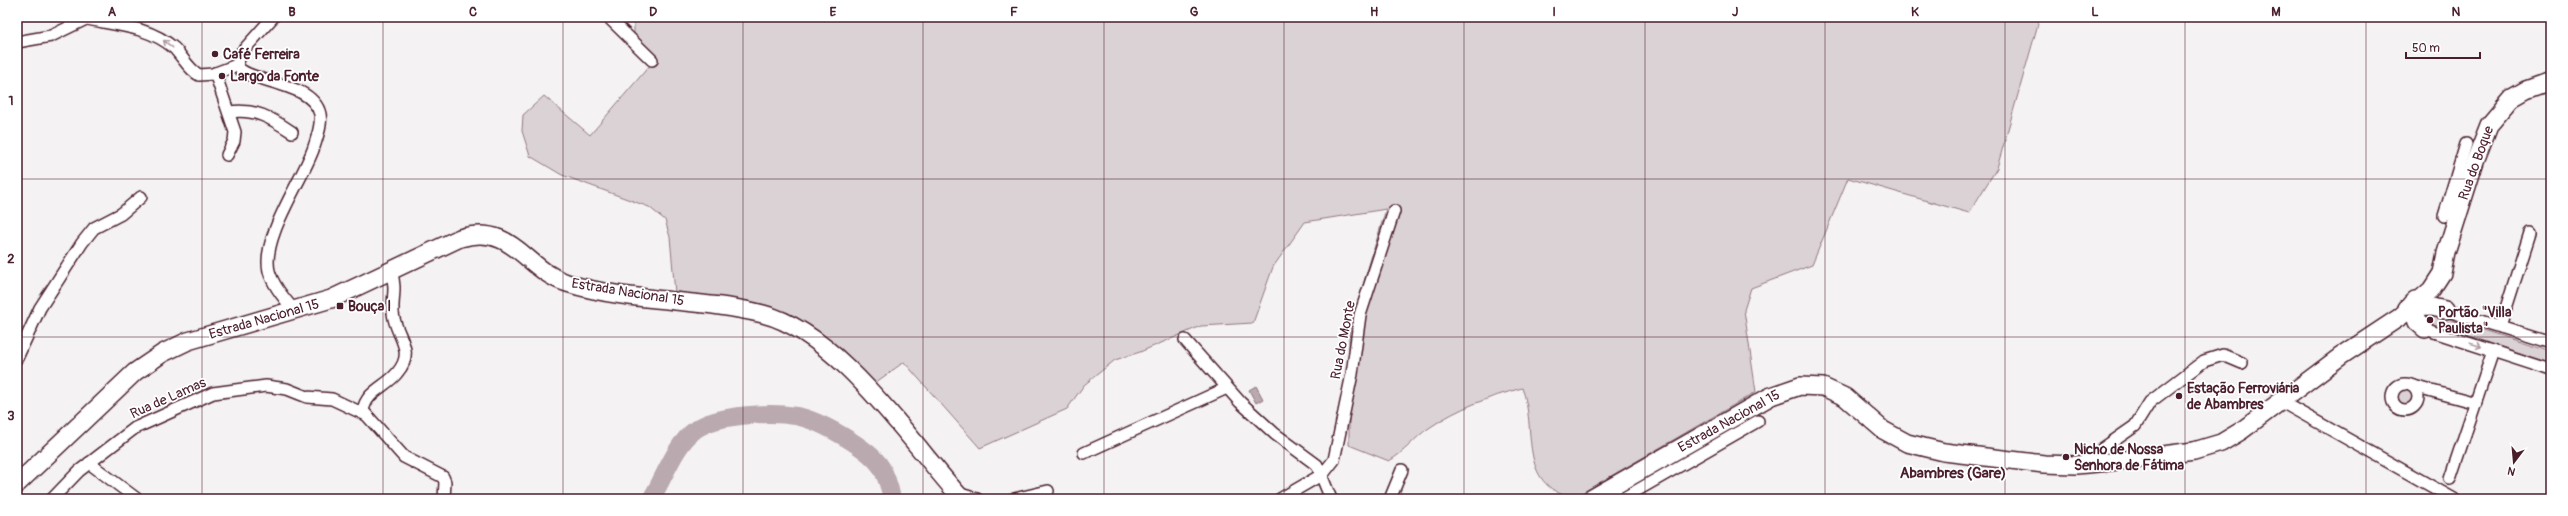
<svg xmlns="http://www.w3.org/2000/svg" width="2568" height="516" viewBox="0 0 2568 516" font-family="Pangolin,sans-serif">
<rect width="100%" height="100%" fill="#f4f2f2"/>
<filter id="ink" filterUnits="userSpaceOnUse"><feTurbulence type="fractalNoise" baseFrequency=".025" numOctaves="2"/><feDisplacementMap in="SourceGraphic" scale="8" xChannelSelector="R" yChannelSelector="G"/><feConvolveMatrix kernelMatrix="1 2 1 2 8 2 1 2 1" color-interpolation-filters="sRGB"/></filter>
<g filter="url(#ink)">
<g fill="#dbd2d5" stroke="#927880">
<path d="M638 17H2040L1997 168 1969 213 1848 178 1812 265 1751 288 1744 310 1756 392 1573 498C1516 484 1538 429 1522 388 1489 397 1458 408 1429 428 1414 438 1405 452 1389 461L1349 445V331L1386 209 1305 222 1273 267 1253 323 1201 326 1140 352 1115 360 1084 385 1067 409 980 448 904 362 872 385 821 337 675 293 670 237 665 220 649 207 562 175 530 156 522 131 523 115 544 96 590 135 651 64 634 46V22Z"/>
<polygon points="2433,314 2551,352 2551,365 2430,326"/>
<circle cx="2405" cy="397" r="7"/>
</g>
<polygon fill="#baa9ae" stroke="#8d727a" points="1256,386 1263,399 1256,403 1249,390"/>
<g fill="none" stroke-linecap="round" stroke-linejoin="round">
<path stroke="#baa9ae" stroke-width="18" d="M651 499C665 477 674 446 695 430 717 414 771 412 796 416 819 420 869 448 881 467 887 477 890 489 892 499"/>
<defs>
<g id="minor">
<path d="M273 17 241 53 237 65C244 83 312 80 320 114 322 125 317 137 314 147 303 180 261 237 269 271 273 286 285 300 295 311"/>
<polyline points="608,17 652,60"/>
<path d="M87 19C117 25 150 27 174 48 182 56 189 70 199 75L213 74 237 65"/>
<polyline points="17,42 51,36 90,17"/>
<polyline points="215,73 235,132 234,141 227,155"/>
<path d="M229 112C255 108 271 118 292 132"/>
<polyline points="2444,216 2466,144"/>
<path d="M391 271C397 290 392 296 393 313 395 336 417 350 397 373 386 387 366 391 363 411L404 457 443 477 445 482 444 499"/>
<polyline points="2445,310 2551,343"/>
<polyline points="2500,327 2530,233"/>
<polyline points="2425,329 2551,370"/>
<polyline points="1185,340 1240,402 1275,434 1317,465 1331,499"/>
<polyline points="17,358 40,308 82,243 94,228 121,214 141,197"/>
<circle cx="2405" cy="397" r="13"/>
<polyline points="2410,385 2476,403"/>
<polyline points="2280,401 2454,499"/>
<polyline points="1084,453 1227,388"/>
<polyline points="89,463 137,499"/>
<polyline points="2099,464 2102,449 2135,426 2150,402 2204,361 2223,355 2242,363"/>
<polyline points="2450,479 2493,351"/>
<polyline points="957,493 977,499"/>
<polyline points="52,499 79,471 135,428 213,393 266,386 287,389 307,397 332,399 364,414"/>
<polyline points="1014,499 1048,491"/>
<polyline points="1280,499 1323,474 1334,460 1352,374 1360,315 1394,211"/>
<polyline points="1390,499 1402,470"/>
<polyline points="1622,499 1758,421"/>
</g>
<g id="primary">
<polyline points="2415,300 2411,304 2417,322 2425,329"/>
<polyline points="2407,308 2432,307 2445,310"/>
<path d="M17 484 135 372 163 353 188 341 331 299 460 238C514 223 524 269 567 283 630 303 699 298 763 314 839 333 911 443 962 499"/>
<polyline points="1591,499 1771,396 1800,386 1823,387 1845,397 1883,430 1907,443 1944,452 2044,464 2076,465 2109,462 2194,451 2221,443 2241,431 2341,356 2400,317 2431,290 2442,273 2446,253 2475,161 2489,125 2512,98 2526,90 2551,81"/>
</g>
</defs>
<use href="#minor" stroke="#4a1f2b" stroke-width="14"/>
<use href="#primary" stroke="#4a1f2b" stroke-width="20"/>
<use href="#minor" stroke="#fff" stroke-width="11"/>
<use href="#primary" stroke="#fff" stroke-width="17"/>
</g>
<defs><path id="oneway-shaft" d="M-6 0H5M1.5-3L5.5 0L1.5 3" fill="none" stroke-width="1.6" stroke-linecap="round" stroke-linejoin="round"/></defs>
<g stroke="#ae9aa0">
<use href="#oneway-shaft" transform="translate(168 44) rotate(-142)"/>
<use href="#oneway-shaft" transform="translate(2476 345) rotate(18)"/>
</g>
</g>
<path fill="none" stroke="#4a1f2b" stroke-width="1" stroke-opacity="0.55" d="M202 17V499M383 17V499M563 17V499M743 17V499M923 17V499M1104 17V499M1284 17V499M1464 17V499M1645 17V499M1825 17V499M2005 17V499M2185 17V499M2366 17V499M17 179H2551M17 337H2551"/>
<g fill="#4a1f2b" stroke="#fff" stroke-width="1.5">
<circle cx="215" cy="54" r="4"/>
<circle cx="222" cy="76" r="4"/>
<rect x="336" y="302" width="8" height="8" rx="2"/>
<circle cx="2430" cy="320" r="4"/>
<circle cx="2179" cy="396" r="4"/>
<circle cx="2066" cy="457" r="4"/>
</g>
<g text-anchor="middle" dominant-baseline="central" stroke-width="3.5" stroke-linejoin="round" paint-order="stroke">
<g font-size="14" font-weight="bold" fill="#4a1f2b" stroke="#fff" text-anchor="start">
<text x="223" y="54">Café Ferreira</text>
<text x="230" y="76">Largo da Fonte</text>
<text x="348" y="306">Bouça I</text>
<text x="2438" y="312">Portão "Villa<tspan x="2438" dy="16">Paulista"</tspan></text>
<text x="2187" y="388">Estação Ferroviária<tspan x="2187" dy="16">de Abambres</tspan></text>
<text x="2074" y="449">Nicho de Nossa<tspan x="2074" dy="16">Senhora de Fátima</tspan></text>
</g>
<g font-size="14" fill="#4a1f2b" stroke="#fff">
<text transform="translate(2476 163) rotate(-70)">Rua do Boque</text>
<text transform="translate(628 292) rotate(9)">Estrada Nacional 15</text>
<text transform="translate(264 319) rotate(-16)">Estrada Nacional 15</text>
<text transform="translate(1343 340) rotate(-79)">Rua do Monte</text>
<text transform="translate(168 398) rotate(-24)">Rua de Lamas</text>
<text transform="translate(1729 421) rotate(-29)">Estrada Nacional 15</text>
</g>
<g font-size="15" font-weight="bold" fill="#4a1f2b" stroke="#fff">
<text x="1953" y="473">Abambres (Gare)</text>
</g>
</g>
<rect width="2568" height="516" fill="none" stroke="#fff" stroke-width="44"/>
<g transform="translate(2514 462) rotate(196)" stroke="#ffffff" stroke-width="3" paint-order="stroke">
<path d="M0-3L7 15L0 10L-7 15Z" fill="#4a1f2b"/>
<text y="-6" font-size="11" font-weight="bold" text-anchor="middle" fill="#4a1f2b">N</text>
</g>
<path d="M2406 52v6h74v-6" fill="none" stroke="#4a1f2b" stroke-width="2"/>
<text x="2412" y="52" font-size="12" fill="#4a1f2b" stroke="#ffffff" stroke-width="3" paint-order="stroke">50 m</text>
<rect x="22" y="22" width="2524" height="472" fill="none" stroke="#4a1f2b" stroke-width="1.5"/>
<g font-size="13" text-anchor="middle" font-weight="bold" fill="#4a1f2b">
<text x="112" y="16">A</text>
<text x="292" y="16">B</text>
<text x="473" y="16">C</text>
<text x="653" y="16">D</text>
<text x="833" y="16">E</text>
<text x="1014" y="16">F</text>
<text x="1194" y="16">G</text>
<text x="1374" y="16">H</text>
<text x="1554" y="16">I</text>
<text x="1735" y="16">J</text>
<text x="1915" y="16">K</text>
<text x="2095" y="16">L</text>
<text x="2276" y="16">M</text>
<text x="2456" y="16">N</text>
<text x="11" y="105">1</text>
<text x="11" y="263">2</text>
<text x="11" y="420">3</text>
</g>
</svg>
